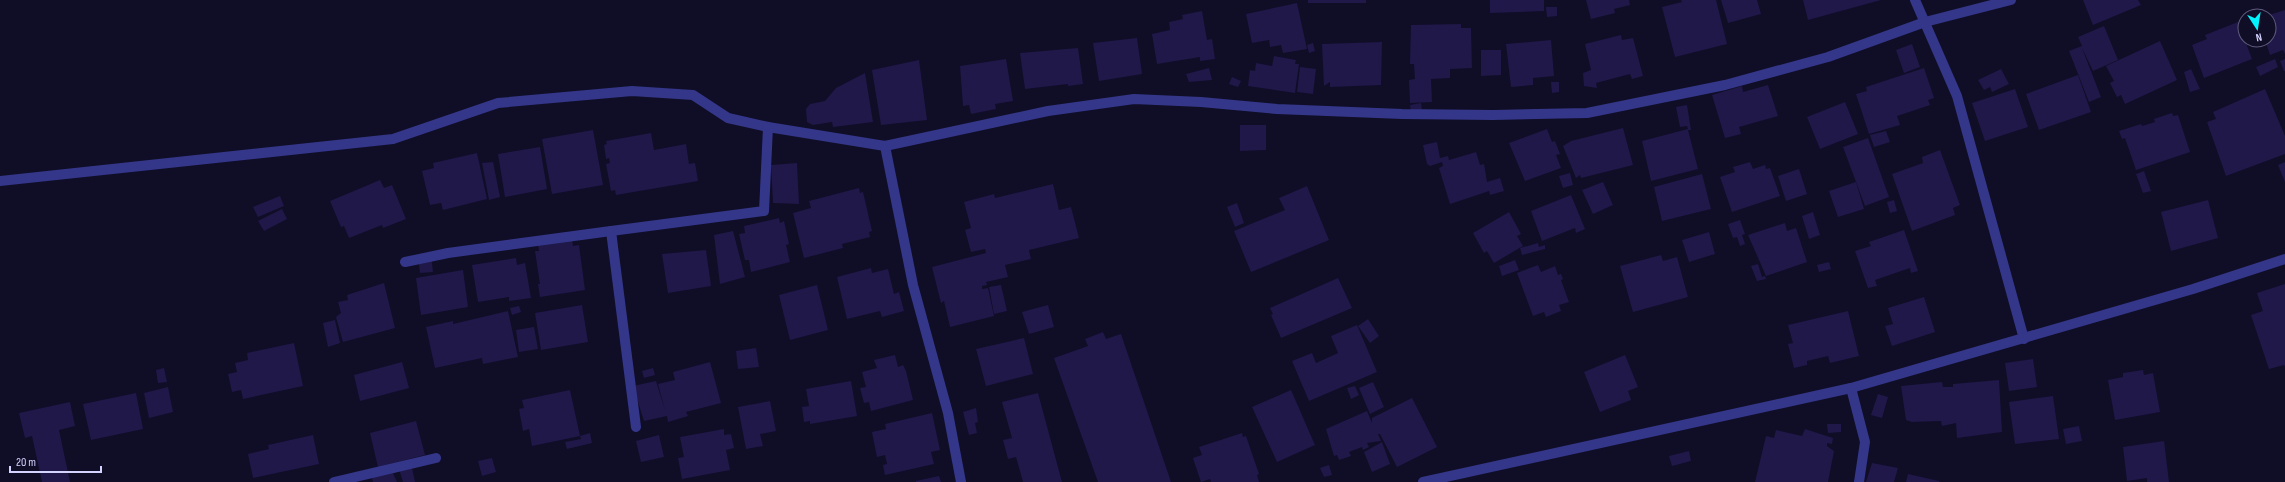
<svg xmlns="http://www.w3.org/2000/svg" width="2285" height="482" viewBox="0 0 2285 482" font-family="'Sofia Sans Condensed',sans-serif">
<rect width="100%" height="100%" fill="#100d27"/>
<g fill="#1f1849">
<rect x="1308" y="0" width="58" height="3"/>
<polygon points="1490,0 1544,0 1544,11 1490,13"/>
<polygon points="1586,0 1629,0 1630,5 1614,9 1615,13 1591,19"/>
<polygon points="1681,0 1716,0 1727,44 1675,57 1662,7 1682,2"/>
<polygon points="1721,0 1757,0 1761,14 1728,23"/>
<polygon points="1803,0 1881,0 1808,20"/>
<polygon points="2083,0 2138,0 2141,5 2093,25"/>
<polygon points="1297,3 1307,49 1283,53 1281,45 1270,47 1269,40 1252,43 1246,14"/>
<polygon points="1546,7 1557,7 1557,16 1547,17"/>
<polygon points="2285,10 2285,54 2283,50 2270,55 2265,40 2269,40 2269,15"/>
<polygon points="1202,11 1207,40 1212,39 1215,59 1200,61 1200,57 1157,64 1152,34 1170,30 1169,22 1183,19 1182,15"/>
<polygon points="2238,22 2252,59 2204,78 2192,45 2207,39 2205,35"/>
<polygon points="1461,24 1461,28 1471,28 1472,68 1450,69 1450,78 1431,79 1432,102 1410,103 1409,80 1415,79 1414,64 1410,64 1411,25"/>
<polygon points="2104,26 2118,60 2093,71 2082,48 2101,97 2089,102 2069,51 2082,46 2078,37"/>
<polygon points="1621,35 1622,40 1633,38 1643,76 1632,79 1630,74 1596,83 1597,88 1584,86 1583,73 1591,70 1585,44"/>
<polygon points="1137,38 1142,74 1099,81 1093,43"/>
<polygon points="1551,40 1554,76 1533,78 1533,85 1511,87 1506,44"/>
<polygon points="2160,41 2177,80 2125,104 2121,95 2117,97 2110,83 2114,81 2106,66"/>
<polygon points="1382,42 1381,85 1330,87 1330,82 1324,86 1322,44"/>
<polygon points="1313,43 1315,51 1309,53 1307,45"/>
<polygon points="1912,44 1920,67 1904,73 1896,50"/>
<polygon points="1078,48 1083,84 1068,86 1068,84 1025,89 1020,53"/>
<polygon points="1481,50 1501,50 1501,75 1481,76"/>
<polygon points="1274,56 1296,60 1295,64 1299,64 1295,93 1248,86 1250,70 1255,71 1256,63 1272,66"/>
<polygon points="1006,59 1013,101 995,104 996,109 971,114 969,105 963,106 960,66"/>
<polygon points="2275,59 2278,67 2260,76 2256,67"/>
<polygon points="2285,59 2285,71 2284,71 2280,61"/>
<polygon points="919,60 927,120 881,125 872,70"/>
<polygon points="1300,67 1316,69 1313,94 1297,92"/>
<polygon points="1209,68 1212,80 1189,82 1186,74"/>
<polygon points="1924,68 1934,98 1928,100 1930,105 1897,116 1900,125 1869,134 1856,94 1867,91 1866,87"/>
<polygon points="2001,69 2009,84 1992,92 1990,87 1984,90 1978,80"/>
<polygon points="2191,69 2200,89 2190,92 2184,72"/>
<polygon points="865,73 873,122 833,127 832,122 813,125 807,122 806,109 810,104 825,101 836,88"/>
<polygon points="2078,75 2091,112 2039,130 2026,94"/>
<polygon points="1232,77 1241,81 1238,87 1229,84"/>
<polygon points="1551,82 1559,82 1559,92 1552,93"/>
<polygon points="1768,85 1778,116 1739,127 1741,134 1725,138 1712,95 1742,86 1743,92"/>
<polygon points="2015,89 2028,127 1985,141 1972,103"/>
<polygon points="2265,89 2285,136 2285,154 2226,176 2207,122 2216,119 2213,112"/>
<polygon points="1845,102 1858,134 1820,149 1807,117"/>
<polygon points="1421,103 1422,110 1411,112 1410,105"/>
<polygon points="1687,105 1691,130 1688,130 1698,169 1651,181 1642,141 1688,129 1687,126 1680,127 1676,107"/>
<polygon points="2172,113 2173,116 2178,115 2190,152 2136,170 2125,138 2122,139 2119,131 2141,124 2142,126 2155,122 2154,119"/>
<polygon points="1240,125 1266,125 1266,150 1240,151"/>
<polygon points="1623,128 1633,165 1581,178 1580,175 1576,178 1563,146 1571,141"/>
<polygon points="1547,129 1552,142 1555,141 1560,154 1556,155 1561,168 1525,181 1509,143"/>
<polygon points="593,130 603,185 552,194 542,139"/>
<polygon points="1886,131 1890,142 1874,147 1870,135"/>
<polygon points="651,133 654,150 686,144 689,164 695,163 698,181 616,195 615,190 611,191 606,164 610,163 609,158 606,159 604,145 607,144 606,141"/>
<polygon points="1868,138 1889,197 1865,206 1843,147"/>
<polygon points="1437,142 1440,158 1448,156 1449,160 1476,152 1480,165 1484,164 1487,182 1500,178 1504,191 1490,195 1489,191 1450,204 1439,168 1443,166 1442,162 1430,166 1427,164 1423,145"/>
<polygon points="540,147 547,189 505,197 498,154"/>
<polygon points="1940,150 1960,205 1953,208 1955,215 1912,231 1892,174 1923,163 1922,157"/>
<polygon points="477,153 487,199 443,210 441,203 430,205 422,171 434,168 433,163"/>
<polygon points="493,162 500,197 489,200 482,163"/>
<polygon points="1750,162 1753,169 1765,165 1766,169 1770,168 1780,196 1732,212 1720,177 1735,172 1733,167"/>
<polygon points="2285,162 2285,182 2278,165"/>
<polygon points="797,163 799,204 773,203 771,165"/>
<polygon points="1799,169 1807,194 1786,201 1778,176"/>
<polygon points="2144,171 2151,191 2143,193 2136,174"/>
<polygon points="1570,173 1573,185 1563,188 1559,176"/>
<polygon points="1702,174 1711,209 1662,221 1654,187"/>
<polygon points="380,180 384,188 392,185 406,219 383,228 382,225 349,238 344,226 341,227 330,201"/>
<polygon points="1603,182 1613,205 1593,214 1582,190"/>
<polygon points="1856,182 1864,209 1838,217 1829,191"/>
<polygon points="1053,184 1059,210 1071,207 1079,238 1029,250 1031,259 1005,265 1008,277 986,282 987,285 982,286 982,289 988,288 994,316 950,327 944,301 941,303 932,267 986,253 985,249 971,252 965,230 971,228 964,202 994,194 995,198"/>
<polygon points="1307,186 1329,240 1251,272 1234,231 1285,210 1279,198"/>
<polygon points="859,188 860,193 863,192 872,231 869,232 870,237 842,244 843,248 804,258 793,213 811,208 809,201"/>
<polygon points="1571,195 1585,229 1576,233 1575,228 1542,241 1531,211"/>
<polygon points="280,196 284,206 258,217 253,207"/>
<polygon points="1894,200 1897,211 1890,213 1887,202"/>
<polygon points="2208,200 2218,238 2171,251 2161,212"/>
<polygon points="1237,203 1244,223 1235,227 1227,207"/>
<polygon points="282,209 287,219 264,231 258,221"/>
<polygon points="1509,212 1521,234 1517,236 1523,246 1494,263 1487,251 1484,253 1473,233"/>
<polygon points="1813,212 1820,235 1809,239 1802,216"/>
<polygon points="779,218 780,223 784,221 789,244 786,245 790,262 751,272 749,260 745,260 739,234 745,233 744,226"/>
<polygon points="1740,220 1745,234 1742,235 1745,244 1740,246 1737,237 1733,238 1728,224"/>
<polygon points="1785,223 1787,231 1796,228 1807,262 1766,276 1748,235"/>
<polygon points="1904,230 1918,271 1911,273 1910,268 1875,280 1877,286 1868,288 1855,251 1871,246 1869,242"/>
<polygon points="733,231 745,277 720,284 714,235"/>
<polygon points="1709,232 1715,254 1689,262 1682,240"/>
<polygon points="572,240 573,246 579,245 585,290 540,297 538,284 540,284 535,251 539,251 538,245"/>
<polygon points="1538,243 1539,247 1545,245 1545,249 1522,255 1520,248"/>
<polygon points="706,250 711,286 668,293 662,254"/>
<polygon points="431,255 433,272 420,273 418,256"/>
<polygon points="1661,255 1663,261 1677,257 1688,297 1633,312 1620,266"/>
<polygon points="516,258 517,265 525,263 531,298 509,301 509,297 478,302 472,265"/>
<polygon points="1515,260 1519,270 1502,276 1499,266"/>
<polygon points="1829,262 1831,269 1819,272 1817,265"/>
<polygon points="1758,264 1762,277 1765,276 1766,279 1757,281 1751,266"/>
<polygon points="1538,265 1541,272 1555,266 1558,275 1561,274 1563,279 1561,280 1569,302 1559,305 1561,311 1546,317 1544,312 1533,316 1517,273"/>
<polygon points="871,268 872,273 888,269 894,294 899,292 904,311 882,317 880,311 847,319 837,277"/>
<polygon points="463,270 468,307 421,315 416,278"/>
<polygon points="1338,278 1352,308 1281,338 1271,315 1273,314 1270,308"/>
<polygon points="384,283 395,328 343,342 336,317 341,313 338,302 348,300 347,295"/>
<polygon points="2285,284 2285,367 2284,365 2269,369 2251,315 2263,311 2257,293"/>
<polygon points="817,285 828,330 790,340 779,295"/>
<polygon points="1001,285 1007,311 994,314 989,287"/>
<polygon points="1924,297 1935,332 1892,346 1885,326 1893,324 1888,308"/>
<polygon points="582,305 588,342 541,350 535,313"/>
<polygon points="1048,305 1054,327 1029,334 1022,312"/>
<polygon points="519,306 521,312 512,315 510,308"/>
<polygon points="508,311 518,357 483,364 482,358 435,368 426,327 453,321 453,324"/>
<polygon points="1848,311 1859,356 1830,363 1828,356 1807,361 1807,365 1794,368 1788,344 1793,343 1788,325"/>
<polygon points="1368,319 1379,336 1370,343 1358,326"/>
<polygon points="335,320 340,343 328,347 323,323"/>
<polygon points="1357,325 1377,372 1309,401 1292,361 1312,353 1316,363 1338,353 1331,336"/>
<polygon points="534,327 538,349 519,352 516,330"/>
<polygon points="1103,332 1106,339 1121,334 1171,482 1098,482 1054,358 1088,346 1085,339"/>
<polygon points="1024,338 1033,374 986,386 976,349"/>
<polygon points="294,343 303,386 243,399 241,390 232,392 228,374 237,372 235,363 248,360 247,353"/>
<polygon points="756,348 759,367 738,369 736,351"/>
<polygon points="895,355 898,367 903,365 906,371 913,400 871,411 869,402 864,403 860,388 866,387 862,372 877,368 874,360"/>
<polygon points="1625,355 1638,387 1628,391 1631,400 1600,412 1584,372"/>
<polygon points="2033,359 2037,387 2009,391 2005,363"/>
<polygon points="402,362 409,388 360,401 354,375"/>
<polygon points="710,362 721,403 686,412 688,416 668,422 667,416 644,421 633,386 656,381 665,410 658,384 675,380 673,372"/>
<polygon points="164,368 167,382 158,383 156,370"/>
<polygon points="653,368 655,375 644,378 642,371"/>
<polygon points="2143,370 2144,375 2153,373 2160,412 2115,420 2108,380 2123,377 2123,373"/>
<polygon points="1999,380 2002,432 1957,438 1956,423 1942,426 1941,421 1912,422 1906,420 1901,386 1942,382 1943,387 1953,387 1953,384"/>
<polygon points="851,381 857,416 810,424 810,421 804,422 802,407 809,406 806,389"/>
<polygon points="1373,382 1384,407 1370,414 1359,388"/>
<polygon points="1355,386 1359,395 1351,399 1347,388"/>
<polygon points="168,387 173,412 149,418 144,393"/>
<polygon points="570,390 580,436 532,446 529,429 523,431 519,409 524,408 522,400"/>
<polygon points="1291,390 1315,445 1277,462 1252,407"/>
<polygon points="136,393 143,429 91,440 83,404"/>
<polygon points="1038,393 1062,482 1023,482 1016,457 1008,459 1003,440 1012,438 1002,402"/>
<polygon points="1878,394 1888,397 1882,418 1871,415"/>
<polygon points="2053,396 2059,439 2015,444 2009,402"/>
<polygon points="1412,398 1437,447 1397,467 1380,434 1378,434 1381,441 1367,443 1369,447 1363,450 1362,447 1349,452 1351,456 1339,460 1337,455 1334,456 1326,429 1367,411 1372,423 1372,418"/>
<polygon points="770,401 776,431 760,434 763,446 746,449 738,407"/>
<polygon points="70,402 75,426 59,430 70,482 42,482 32,436 25,438 19,413"/>
<polygon points="976,408 978,422 975,423 977,433 969,435 963,412"/>
<polygon points="932,413 940,450 931,452 934,464 885,475 883,465 887,464 885,455 877,457 872,432 886,429 885,424"/>
<polygon points="416,421 425,455 378,467 370,433"/>
<polygon points="1827,424 1841,424 1841,432 1828,433"/>
<polygon points="2079,426 2082,441 2066,444 2063,429"/>
<polygon points="724,429 724,435 731,434 734,448 726,450 730,470 682,479 678,458 684,457 680,437"/>
<polygon points="1805,429 1833,438 1832,444 1827,443 1827,446 1834,451 1828,482 1755,482 1766,436 1774,438 1776,430 1802,436"/>
<polygon points="590,433 592,443 567,449 565,442 581,439 580,436"/>
<polygon points="1242,433 1243,437 1246,436 1259,474 1257,475 1259,482 1211,482 1210,479 1201,482 1193,458 1202,455 1199,447"/>
<polygon points="313,435 319,464 253,478 248,454 269,449 268,445"/>
<polygon points="659,435 664,457 641,462 636,441"/>
<polygon points="2164,441 2169,482 2147,482 2147,478 2127,481 2123,447"/>
<polygon points="1382,442 1390,464 1372,472 1364,452"/>
<polygon points="1689,451 1691,461 1672,466 1669,456"/>
<polygon points="492,458 496,472 482,476 478,461"/>
<polygon points="411,463 415,482 403,482 398,466"/>
<polygon points="1872,463 1898,468 1894,482 1866,482"/>
<polygon points="1329,465 1332,475 1324,477 1320,468"/>
<polygon points="392,471 397,482 373,482 371,475"/>
<polygon points="1908,474 1939,481 1939,482 1906,482"/>
<polygon points="939,476 941,482 916,482 916,481"/>
</g>
<g fill="none" stroke-linecap="round" stroke-linejoin="round">
<g stroke="#343689" stroke-width="10">
<polyline points="1915,0 1957,96 2024,339"/>
<polyline points="885,146 913,285 948,413 961,482"/>
<polyline points="0,181 393,139 498,103 632,91 693,95 728,118 768,127"/>
<polyline points="405,262 448,253 611,231"/>
<polyline points="1851,388 1865,442 1859,482"/>
<polyline points="636,427 611,231 764,211 768,127 885,146 1048,111 1134,99 1201,102 1277,109 1402,114 1493,115 1587,113 1725,85 1828,57 1925,22 2011,0"/>
<polyline points="334,482 436,458"/>
<polyline points="1423,482 1851,388 2193,289 2285,259"/>
</g>
</g>
<g transform="translate(2257 28) rotate(168)"><circle r="19" fill="#100d27" stroke="#5f5c7d"/>
<path d="M0-3L7 15L0 10L-7 15Z" fill="#00f4fe"/>
<text y="-6" font-size="11" font-weight="bold" text-anchor="middle" fill="#d5d3ff">N</text>
</g>
<path d="M10 466v6h91v-6" fill="none" stroke="#d5d3ff" stroke-width="2"/>
<text x="16" y="466" font-size="12" fill="#d5d3ff" stroke="#100d27" stroke-width="3" paint-order="stroke">20 m</text>
</svg>
